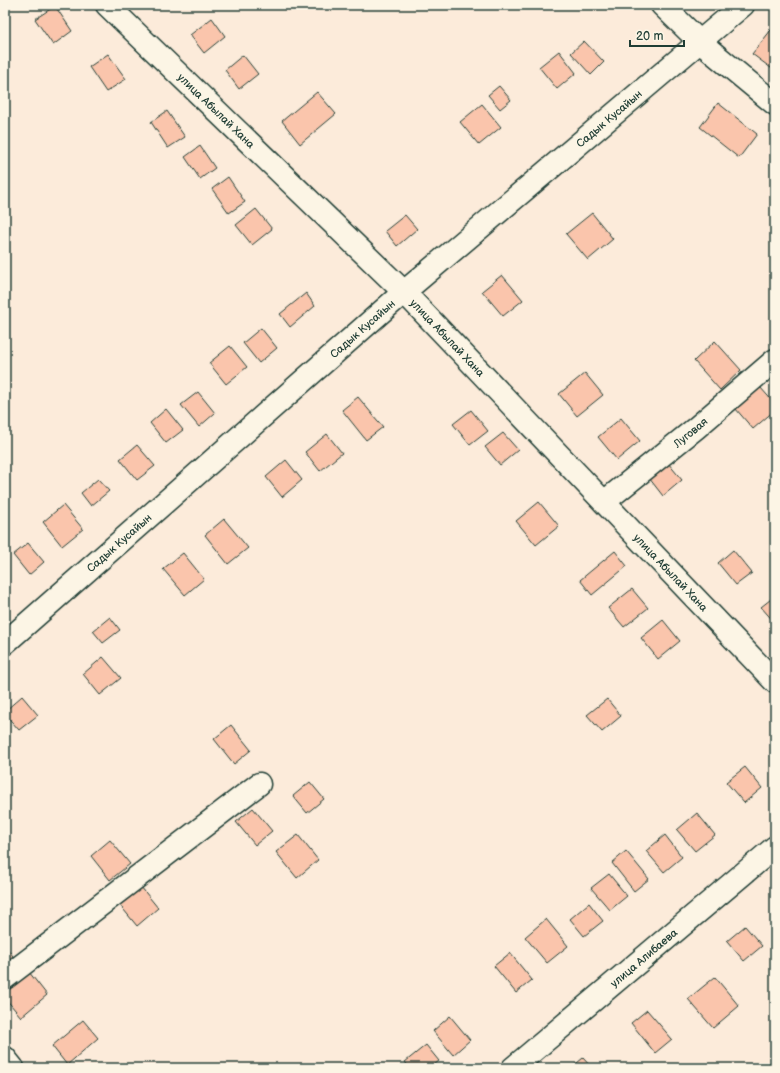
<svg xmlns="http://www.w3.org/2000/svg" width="780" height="1073" viewBox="0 0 780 1073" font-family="'Balsamiq Sans',sans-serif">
<rect width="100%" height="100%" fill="#fcebda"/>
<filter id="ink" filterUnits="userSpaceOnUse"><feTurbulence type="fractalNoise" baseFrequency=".025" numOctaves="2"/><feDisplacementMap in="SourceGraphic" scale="8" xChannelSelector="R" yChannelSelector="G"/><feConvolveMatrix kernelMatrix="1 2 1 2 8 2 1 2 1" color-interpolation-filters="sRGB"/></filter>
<g filter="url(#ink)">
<g fill="#fac5ac" stroke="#1f3d34">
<polygon points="55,6 72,31 53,45 35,19"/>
<polygon points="212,18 225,36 204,53 190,35"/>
<polygon points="771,30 775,33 775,71 752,54"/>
<polygon points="584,41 604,62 591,75 571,53"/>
<polygon points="559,51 576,73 557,89 539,67"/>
<polygon points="108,54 126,79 106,92 89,67"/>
<polygon points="243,55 258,74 239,89 225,70"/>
<polygon points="499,86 511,100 500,109 488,95"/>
<polygon points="317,92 336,114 300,144 282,121"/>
<polygon points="718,103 757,134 739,158 700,127"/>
<polygon points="482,104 501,127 479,145 460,122"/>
<polygon points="167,111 185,137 168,148 151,122"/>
<polygon points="200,146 215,168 200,179 185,157"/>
<polygon points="228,177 245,202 229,213 212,189"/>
<polygon points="256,209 272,229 252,245 236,225"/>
<polygon points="592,213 613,239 588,260 566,234"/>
<polygon points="405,215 417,229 397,246 385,231"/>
<polygon points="502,275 523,300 503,316 482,291"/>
<polygon points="306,293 315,306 290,327 280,314"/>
<polygon points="261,328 277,348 259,363 243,343"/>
<polygon points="715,341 741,370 720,390 694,361"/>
<polygon points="230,346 247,367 226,384 209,363"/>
<polygon points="585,373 603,395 577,416 559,394"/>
<polygon points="760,387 775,404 775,410 753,429 735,408"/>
<polygon points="198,392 215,413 199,427 181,405"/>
<polygon points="358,397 383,427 366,440 342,410"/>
<polygon points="166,409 183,430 166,443 150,423"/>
<polygon points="471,410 488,431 470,445 453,424"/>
<polygon points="621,418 640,441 617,460 598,437"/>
<polygon points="503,433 518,450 500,465 485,447"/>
<polygon points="327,434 342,453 320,471 305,452"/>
<polygon points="137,445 155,466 137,480 120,459"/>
<polygon points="286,460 302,480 282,497 266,477"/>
<polygon points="668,463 682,480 663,496 649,478"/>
<polygon points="98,479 109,491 91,506 81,493"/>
<polygon points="539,502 559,526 536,545 516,521"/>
<polygon points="63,505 83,529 62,546 43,522"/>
<polygon points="224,519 248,548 228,564 205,535"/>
<polygon points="28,543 44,562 29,575 13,555"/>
<polygon points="733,550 752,573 736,585 718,563"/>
<polygon points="615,551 627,566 592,595 580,580"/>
<polygon points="183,553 204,579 185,595 163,569"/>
<polygon points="632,589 648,608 624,627 608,608"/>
<polygon points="775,596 775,623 761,607"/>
<polygon points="110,617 120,630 103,643 93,631"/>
<polygon points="663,620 680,641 658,659 641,638"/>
<polygon points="103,657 121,678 100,695 83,674"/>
<polygon points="22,696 38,715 19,730 5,714 5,711"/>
<polygon points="607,699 621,716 602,732 587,715"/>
<polygon points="231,725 251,750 234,764 214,739"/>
<polygon points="775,736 775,747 770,740"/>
<polygon points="745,767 762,788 744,803 726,782"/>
<polygon points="310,782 324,799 307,813 293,796"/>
<polygon points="253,808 272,831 255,845 236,822"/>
<polygon points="697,813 715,835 695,851 677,830"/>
<polygon points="298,835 318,860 297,878 276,852"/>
<polygon points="665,835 682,857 664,872 646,851"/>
<polygon points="110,840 130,864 110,880 91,856"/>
<polygon points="626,851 649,879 634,891 612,863"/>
<polygon points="609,874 627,896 610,910 591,888"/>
<polygon points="141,887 158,908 137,926 119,904"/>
<polygon points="589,903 603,921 584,936 570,919"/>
<polygon points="546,919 568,946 547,963 525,937"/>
<polygon points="745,926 762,946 744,961 727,941"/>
<polygon points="5,946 13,956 5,962"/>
<polygon points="510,953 532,980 516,993 494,966"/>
<polygon points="29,972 47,995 21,1017 5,998 5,992"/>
<polygon points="715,977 739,1006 713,1028 688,999"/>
<polygon points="647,1010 672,1039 655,1053 631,1023"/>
<polygon points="450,1016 470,1040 453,1055 433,1031"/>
<polygon points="83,1020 98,1038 67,1065 52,1046"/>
<polygon points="426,1045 439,1061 430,1068 410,1068 405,1062"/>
<polygon points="583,1058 592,1068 571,1068"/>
</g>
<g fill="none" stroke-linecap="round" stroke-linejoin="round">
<defs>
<g id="minor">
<path id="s1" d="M107 5 404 292 775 682"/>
<polyline points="662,5 700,42 775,104"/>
<path id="s2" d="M604 502 696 428 775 360"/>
<path id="s3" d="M5 643 404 292 743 5"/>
<polyline points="5,978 259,784"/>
<polyline points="5,1058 13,1068"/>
<path id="s4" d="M513 1068 775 847"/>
</g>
</defs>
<use href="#minor" stroke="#1f3d34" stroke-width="25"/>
<use href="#minor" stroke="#fcf5e5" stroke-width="22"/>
</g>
</g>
<g text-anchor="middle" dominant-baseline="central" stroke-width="3" stroke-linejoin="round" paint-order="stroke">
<g font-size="11" fill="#1f3d34" stroke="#fcf5e5">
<text stroke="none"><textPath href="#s1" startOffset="152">улица Абылай Хана</textPath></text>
<text stroke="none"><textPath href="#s3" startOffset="800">Садык Кусайын</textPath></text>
<text stroke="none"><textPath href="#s3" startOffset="476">Садык Кусайын</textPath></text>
<text stroke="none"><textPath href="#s1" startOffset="476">улица Абылай Хана</textPath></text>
<text stroke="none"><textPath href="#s2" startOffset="111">Луговая</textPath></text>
<text stroke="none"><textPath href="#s3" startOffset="152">Садык Кусайын</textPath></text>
<text stroke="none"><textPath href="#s1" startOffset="800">улица Абылай Хана</textPath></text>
<text stroke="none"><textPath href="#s4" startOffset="171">улица Алибаева</textPath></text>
</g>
</g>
<rect width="780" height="1073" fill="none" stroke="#fcf5e5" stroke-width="20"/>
<rect x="10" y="10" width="760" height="1053" fill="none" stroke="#1f3d34" stroke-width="1.5" filter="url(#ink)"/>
<path d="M630 40v6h54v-6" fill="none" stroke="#1f3d34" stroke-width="2"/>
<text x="636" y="40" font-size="12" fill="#1f3d34" stroke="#fcf5e5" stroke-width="3" paint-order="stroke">20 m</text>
</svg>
